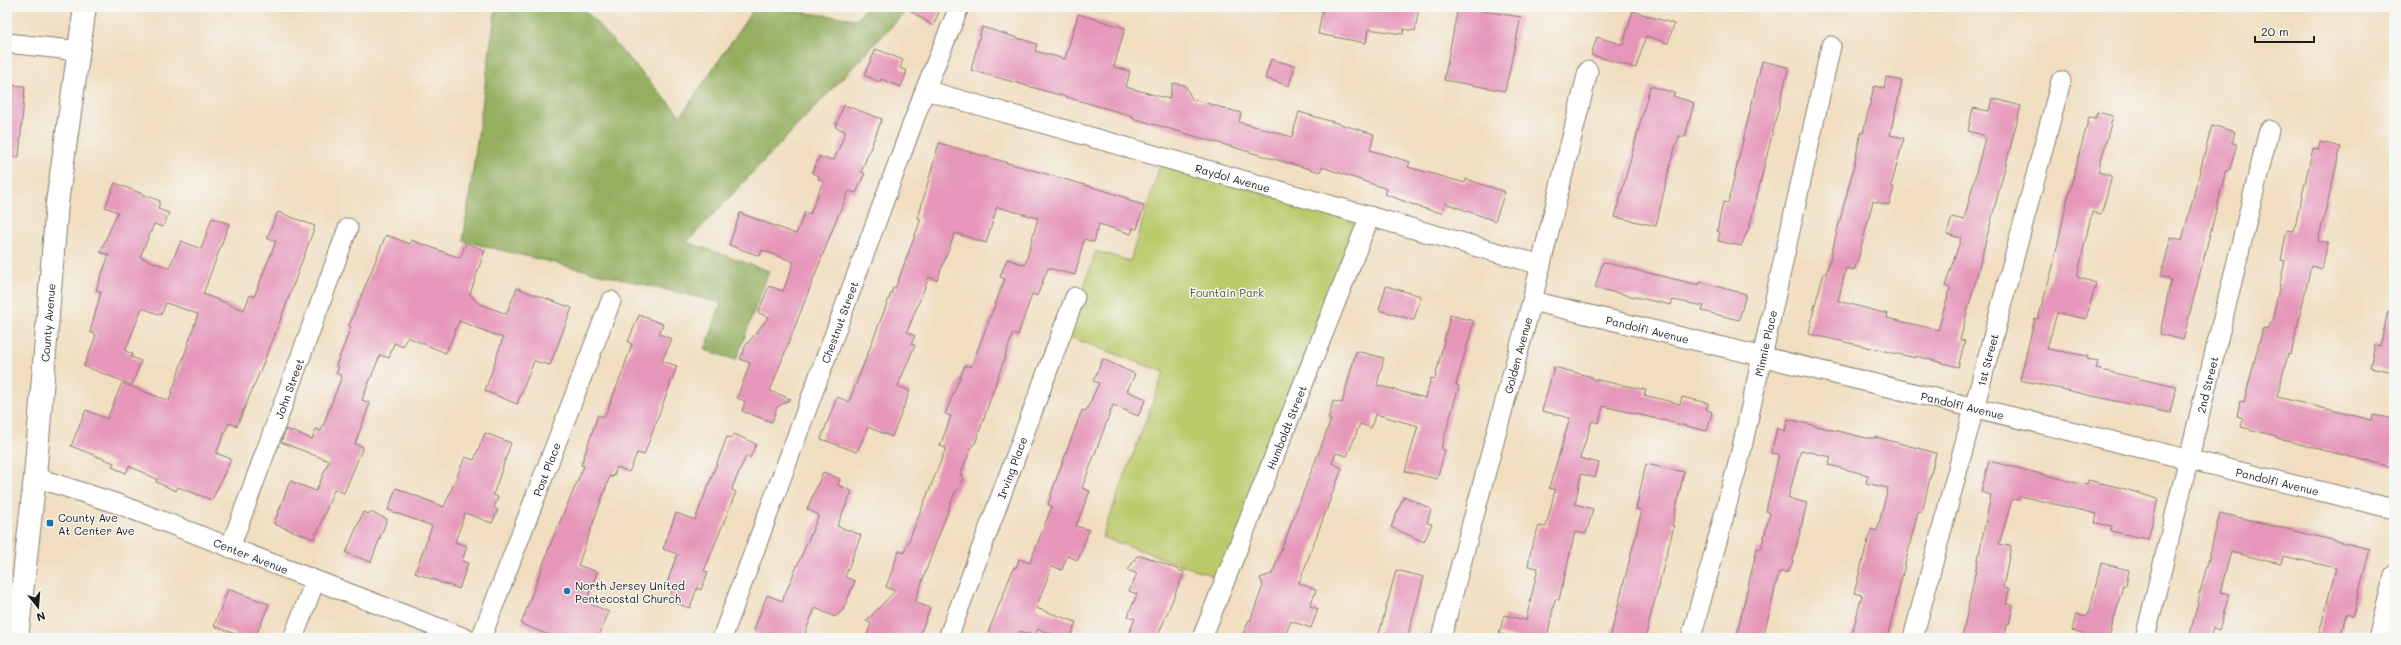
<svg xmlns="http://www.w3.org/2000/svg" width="2401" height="645" viewBox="0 0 2401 645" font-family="Mali,sans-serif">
<rect width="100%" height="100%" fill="#f6f6f2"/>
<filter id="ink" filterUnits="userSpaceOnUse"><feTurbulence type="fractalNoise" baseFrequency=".025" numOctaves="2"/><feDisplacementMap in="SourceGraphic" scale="8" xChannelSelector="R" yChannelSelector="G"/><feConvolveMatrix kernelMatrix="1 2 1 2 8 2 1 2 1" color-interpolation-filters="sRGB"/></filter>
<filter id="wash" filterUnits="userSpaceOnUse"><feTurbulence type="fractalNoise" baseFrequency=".012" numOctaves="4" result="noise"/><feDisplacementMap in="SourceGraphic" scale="16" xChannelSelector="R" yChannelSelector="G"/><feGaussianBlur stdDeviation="0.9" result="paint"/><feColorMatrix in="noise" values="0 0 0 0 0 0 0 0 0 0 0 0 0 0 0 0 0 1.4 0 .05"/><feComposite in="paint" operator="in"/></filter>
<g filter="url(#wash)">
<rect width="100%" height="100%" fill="#f1dec0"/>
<polygon fill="#bcca6c" stroke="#6c7344" points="1160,165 1363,221 1225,580 1102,537 1164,372 1067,336 1096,251 1130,261"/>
<polygon fill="#95ae60" stroke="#58653e" points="496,7 582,7 681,116 755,7 857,19 866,7 910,7 687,242 769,271 736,360 705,350 721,303 463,241"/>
<g id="blocks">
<g fill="#e696b9">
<polygon points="905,7 941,7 933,26"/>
<polygon points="1323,7 1419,7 1415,31 1404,29 1403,34 1368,29 1366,43 1318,34"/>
<polygon points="1458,7 1521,17 1505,91 1444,80"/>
<polygon points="1633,11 1674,24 1668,43 1646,36 1636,68 1591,55 1597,37 1623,45"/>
<polygon points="1078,14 1125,28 1114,67 1130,71 1126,87 1169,99 1173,83 1185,85 1192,99 1241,113 1239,122 1292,137 1299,112 1374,134 1370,150 1410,162 1408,167 1465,183 1466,179 1505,192 1495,221 1445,203 1442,213 1422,208 1385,194 1387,189 1322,167 1320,172 1274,159 1132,118 1133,116 971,70 982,27 1037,44 1035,51 1065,59"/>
<polygon points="876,49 903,60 900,68 907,71 901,87 881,79 880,82 864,75"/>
<polygon points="1271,59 1295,66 1289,86 1265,78"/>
<polygon points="1762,61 1787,67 1788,70 1749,228 1741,246 1718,241 1720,232 1717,231 1723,202 1728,203"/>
<polygon points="1886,77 1902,81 1890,135 1904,138 1891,186 1894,187 1889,205 1873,201 1858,259 1854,270 1846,268 1838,301 1888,314 1887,318 1938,330 1950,288 1945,286 1961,238 1947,234 1952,217 1964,220 1985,138 1983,135 1968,131 1973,108 1989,111 1992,98 2021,106 1960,340 1965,341 1958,367 1916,356 1916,358 1809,334 1814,308 1824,273 1826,274 1853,170 1861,132 1863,133 1874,86 1884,88"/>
<polygon points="7,85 25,86 19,157 7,156"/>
<polygon points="1650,86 1675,93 1673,96 1694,103 1685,137 1679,136 1671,161 1656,226 1615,217"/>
<polygon points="844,105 882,119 861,172 865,173 856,193 849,191 841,210 840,210 770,391 791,399 777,407 772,422 742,411 745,401 737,398 750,363 740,359 746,345 769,317 758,313 769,286 783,291 794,262 762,250 760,256 729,245 740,213 796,234 805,212 810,214 823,181 818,179 819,176 812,173 819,157 834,160 846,131 835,127"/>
<polygon points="2097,112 2113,116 2098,172 2112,176 2101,215 2092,212 2077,277 2096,283 2086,319 2057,313 2047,349 2088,356 2087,359 2098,361 2096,369 2176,387 2170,413 2020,380 2035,318 2038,319 2052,270 2068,197 2089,117 2096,118"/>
<polygon points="2212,125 2235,132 2232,143 2237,144 2229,171 2226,171 2183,340 2160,334 2171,279 2161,276 2171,237 2182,240"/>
<polygon points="2320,142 2341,147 2318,241 2328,242 2322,269 2311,266 2291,355 2288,354 2286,362 2277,397 2372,420 2373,415 2394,419 2394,454 2391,467 2283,440 2275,437 2276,436 2241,427 2243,418 2237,416 2240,401 2244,402 2263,328 2268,329 2272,321 2285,261 2281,260 2287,230 2294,231 2313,148 2318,149"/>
<polygon points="939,143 1109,192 1129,199 1129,201 1144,205 1137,229 1133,228 1131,234 1099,224 1094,242 1084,239 1075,275 1048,268 1037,296 1032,294 1018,335 1013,333 975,444 973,444 960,475 964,476 956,493 955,492 929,562 915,602 930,608 919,638 866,638 871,623 866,621 895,591 886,587 899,551 904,553 946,448 940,446 951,416 945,414 965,365 971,367 1005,279 1000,277 1007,259 1025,265 1038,218 997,207 986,243 955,233 937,280 929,277 907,332 915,336 911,344 915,345 898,386 910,391 892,437 868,427 857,452 821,439 837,397 849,402 893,288 895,289 921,219 918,218"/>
<polygon points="115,183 160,201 158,209 169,213 163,227 154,224 140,257 169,268 181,241 201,249 212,218 229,224 203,294 244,310 250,295 254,297 276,241 267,238 278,212 315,226 273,340 237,426 229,423 216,453 231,459 212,500 178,487 176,491 156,482 157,479 129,466 126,473 112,467 114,463 71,446 86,410 107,419 122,383 169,401 198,314 166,303 161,315 142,308 125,351 133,354 131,357 141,361 132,385 84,366 96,335 90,332 101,292 96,290 109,255 100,252 118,212 105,207"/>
<polygon points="386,235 410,244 411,240 460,258 466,243 485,250 470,294 478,303 506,314 517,288 572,308 550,365 534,361 517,404 485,391 503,338 459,321 446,353 407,337 403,347 394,343 389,358 380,355 362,400 370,403 355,444 363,447 344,493 334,489 318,532 317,531 314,539 274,524 290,481 316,491 329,461 281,442 286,429 312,439 316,429 321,431 342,376 336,373 339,367 336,366 351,327 349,326"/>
<polygon points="1603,262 1699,285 1700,282 1746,294 1739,320 1702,311 1704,306 1673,300 1671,305 1595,288"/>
<polygon points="1386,286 1421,296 1414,320 1379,310"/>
<polygon points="2388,311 2394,312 2394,372 2370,367 2375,345 2380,346"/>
<polygon points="639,315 663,324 659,334 672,339 662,361 677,366 644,455 637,453 629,472 617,467 613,477 610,476 578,565 597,572 586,602 609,612 598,638 556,638 521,624 553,538 584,466 581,465 598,415 603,417 607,411 621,376 632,344 628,342"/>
<polygon points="1450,315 1474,321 1456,385 1459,386 1441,449 1445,450 1437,479 1405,471 1418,426 1375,414 1371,428 1360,424 1347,456 1336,453 1332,463 1342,468 1299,583 1316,590 1310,606 1318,609 1311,628 1291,621 1284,638 1241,638 1249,620 1250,621 1263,586 1260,578 1272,574 1331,420 1328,419 1333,401 1342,403 1356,351 1384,358 1377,385 1425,398 1431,378 1435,379"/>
<polygon points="1103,359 1135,374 1127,391 1146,399 1138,416 1113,405 1082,488 1090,491 1076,526 1089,530 1078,560 1067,556 1062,570 1052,566 1036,608 1076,622 1070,638 1063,638 1038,629 1035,636 1020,631 1018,638 986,638 1014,567 1016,568 1019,559 1030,563 1052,506 1048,505 1053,488 1082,410 1086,411 1099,383 1093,381"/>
<polygon points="1554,367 1592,377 1593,379 1646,390 1644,395 1680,404 1682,397 1708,403 1706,409 1712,412 1707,431 1603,406 1599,423 1592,421 1580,458 1599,463 1595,478 1581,474 1575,504 1593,509 1586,534 1575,532 1559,600 1555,599 1547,638 1518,638 1499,634 1504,615 1526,620 1538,568 1528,566 1531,549 1539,526 1546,527 1555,490 1549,488 1570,418 1542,411"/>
<polygon points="1788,419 1866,438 1876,438 1876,437 1936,453 1922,512 1918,511 1887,638 1851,638 1862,595 1854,593 1871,529 1877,531 1888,488 1866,483 1868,475 1829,465 1831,457 1801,450 1788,498 1807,503 1792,564 1788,572 1779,572 1763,638 1736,638 1757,548 1761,549 1770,513 1766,511 1779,454 1771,453 1777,428 1785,431"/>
<polygon points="485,433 511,443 493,495 498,497 494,508 498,510 492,523 465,513 455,542 467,546 462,561 468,563 459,589 415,573 432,526 388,510 396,488 444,507 465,457 474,460"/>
<polygon points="734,434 756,444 750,458 746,456 733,486 732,490 736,492 704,571 708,572 701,590 697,588 690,608 669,601 672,591 665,589 677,554 663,549 676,513 695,520 727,437 732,438"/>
<polygon points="1989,461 2077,483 2087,484 2088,480 2122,488 2158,499 2148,539 2111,531 2112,526 2095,523 2097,514 2020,496 2019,500 2012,499 1999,544 2011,546 2003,588 2009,589 2006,604 2013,605 2009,625 2006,624 2004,638 1962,638 1991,495 1981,492"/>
<polygon points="1646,464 1684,472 1672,526 1674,526 1645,638 1610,638 1642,510 1636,509"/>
<polygon points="823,472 840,479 838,485 852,491 837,526 861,535 845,577 855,581 843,610 835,617 815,608 803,638 759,636 754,630 767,595 782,601 819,515 807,509"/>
<polygon points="1404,496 1431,509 1427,523 1432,524 1424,542 1391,527"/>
<polygon points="363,512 369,514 370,512 387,519 371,562 346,553"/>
<polygon points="2220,513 2370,549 2353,616 2346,614 2340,638 2318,638 2336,568 2283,556 2281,564 2231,552 2220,592 2229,594 2219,630 2213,628 2210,638 2189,638"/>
<polygon points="1137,556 1144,556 1184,572 1157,638 1127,638 1135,619 1128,616 1137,594 1129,591 1137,574 1128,570"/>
<polygon points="2101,563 2129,570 2126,586 2123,585 2109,638 2082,638 2083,633 2072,630 2076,614 2086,617 2090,610"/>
<polygon points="1396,570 1424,577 1407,638 1378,638"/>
<polygon points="228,589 269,604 255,638 234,638 236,634 214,626"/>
</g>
</g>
</g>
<g filter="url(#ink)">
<use href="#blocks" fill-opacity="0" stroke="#867d6e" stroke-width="1"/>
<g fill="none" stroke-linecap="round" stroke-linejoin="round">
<defs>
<g id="minor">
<polyline points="7,43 80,51"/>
<path id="s1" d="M925 90 1541 265"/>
<path id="s2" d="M1532 301 2394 509"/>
<path id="s3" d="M35 477 118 504 465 638"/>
<path id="s4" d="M230 548 348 228"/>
<polyline points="293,638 315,581"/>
<path id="s5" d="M481 638 611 301"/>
<path id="s6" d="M722 638 925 90 959 7"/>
<path id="s7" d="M948 638 1075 297"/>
<path id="s8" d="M1202 638 1370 216"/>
<path id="s9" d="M1441 638 1532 301 1588 71"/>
<path id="s10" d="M1691 638 1740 456 1831 46"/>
<path id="s11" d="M1913 638 2061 81"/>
<path id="s12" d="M2145 638 2269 130"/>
<polyline points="2378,638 2394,575"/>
</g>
<g id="secondary">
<path id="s13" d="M17 638 35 477 57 203 85 7"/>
</g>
</defs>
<use href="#minor" stroke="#867d6e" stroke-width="21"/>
<use href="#secondary" stroke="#867d6e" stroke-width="24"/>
<use href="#minor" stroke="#fff" stroke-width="19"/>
<use href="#secondary" stroke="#fff" stroke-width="22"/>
</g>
</g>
<g fill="#1f6fb2" stroke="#f6f6f2" stroke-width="1.5">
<rect x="46" y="519" width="8" height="8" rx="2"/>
<circle cx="567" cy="591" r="4"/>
</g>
<g text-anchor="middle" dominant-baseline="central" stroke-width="3" stroke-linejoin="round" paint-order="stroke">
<g font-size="11" fill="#1c1c1c" stroke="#f6f6f2">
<text stroke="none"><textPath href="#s1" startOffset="320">Raydol Avenue</textPath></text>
<text stroke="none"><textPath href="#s13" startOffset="317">County Avenue</textPath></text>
<text stroke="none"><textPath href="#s6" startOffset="337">Chestnut Street</textPath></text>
<text stroke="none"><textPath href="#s2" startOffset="119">Pandolfi Avenue</textPath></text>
<text stroke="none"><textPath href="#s10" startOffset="304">Minnie Place</textPath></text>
<text stroke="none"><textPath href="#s9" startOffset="293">Golden Avenue</textPath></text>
<text stroke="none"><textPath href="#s11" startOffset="288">1st Street</textPath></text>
<text stroke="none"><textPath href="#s12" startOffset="261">2nd Street</textPath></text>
<text stroke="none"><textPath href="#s4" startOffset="170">John Street</textPath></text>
<text stroke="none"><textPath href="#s2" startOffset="443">Pandolfi Avenue</textPath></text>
<text stroke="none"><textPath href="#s8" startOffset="227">Humboldt Street</textPath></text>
<text stroke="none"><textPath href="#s7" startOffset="182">Irving Place</textPath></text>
<text stroke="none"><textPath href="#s5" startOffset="181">Post Place</textPath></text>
<text stroke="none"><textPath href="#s2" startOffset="767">Pandolfi Avenue</textPath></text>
<text stroke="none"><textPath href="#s3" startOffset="230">Center Avenue</textPath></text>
</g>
<g font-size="11" fill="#545938" stroke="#f6f6f2">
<text x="1227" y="292">Fountain Park</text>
</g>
<g font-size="11" fill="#1c1c1c" stroke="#f6f6f2" text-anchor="start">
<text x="58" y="517">County Ave<tspan x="58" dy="13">At Center Ave</tspan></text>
<text x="575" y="585">North Jersey United<tspan x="575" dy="13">Pentecostal Church</tspan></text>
</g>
</g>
<rect width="2401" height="645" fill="none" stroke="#f6f6f2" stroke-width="24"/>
<g transform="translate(38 607) rotate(163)" stroke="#f6f6f2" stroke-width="3" paint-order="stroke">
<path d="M0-3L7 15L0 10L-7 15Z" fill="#1c1c1c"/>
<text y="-6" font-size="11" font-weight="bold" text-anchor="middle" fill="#1c1c1c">N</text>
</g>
<path d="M2255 36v6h59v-6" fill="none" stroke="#1c1c1c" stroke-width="2"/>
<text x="2261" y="36" font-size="12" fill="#1c1c1c" stroke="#f6f6f2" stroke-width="3" paint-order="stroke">20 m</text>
</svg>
